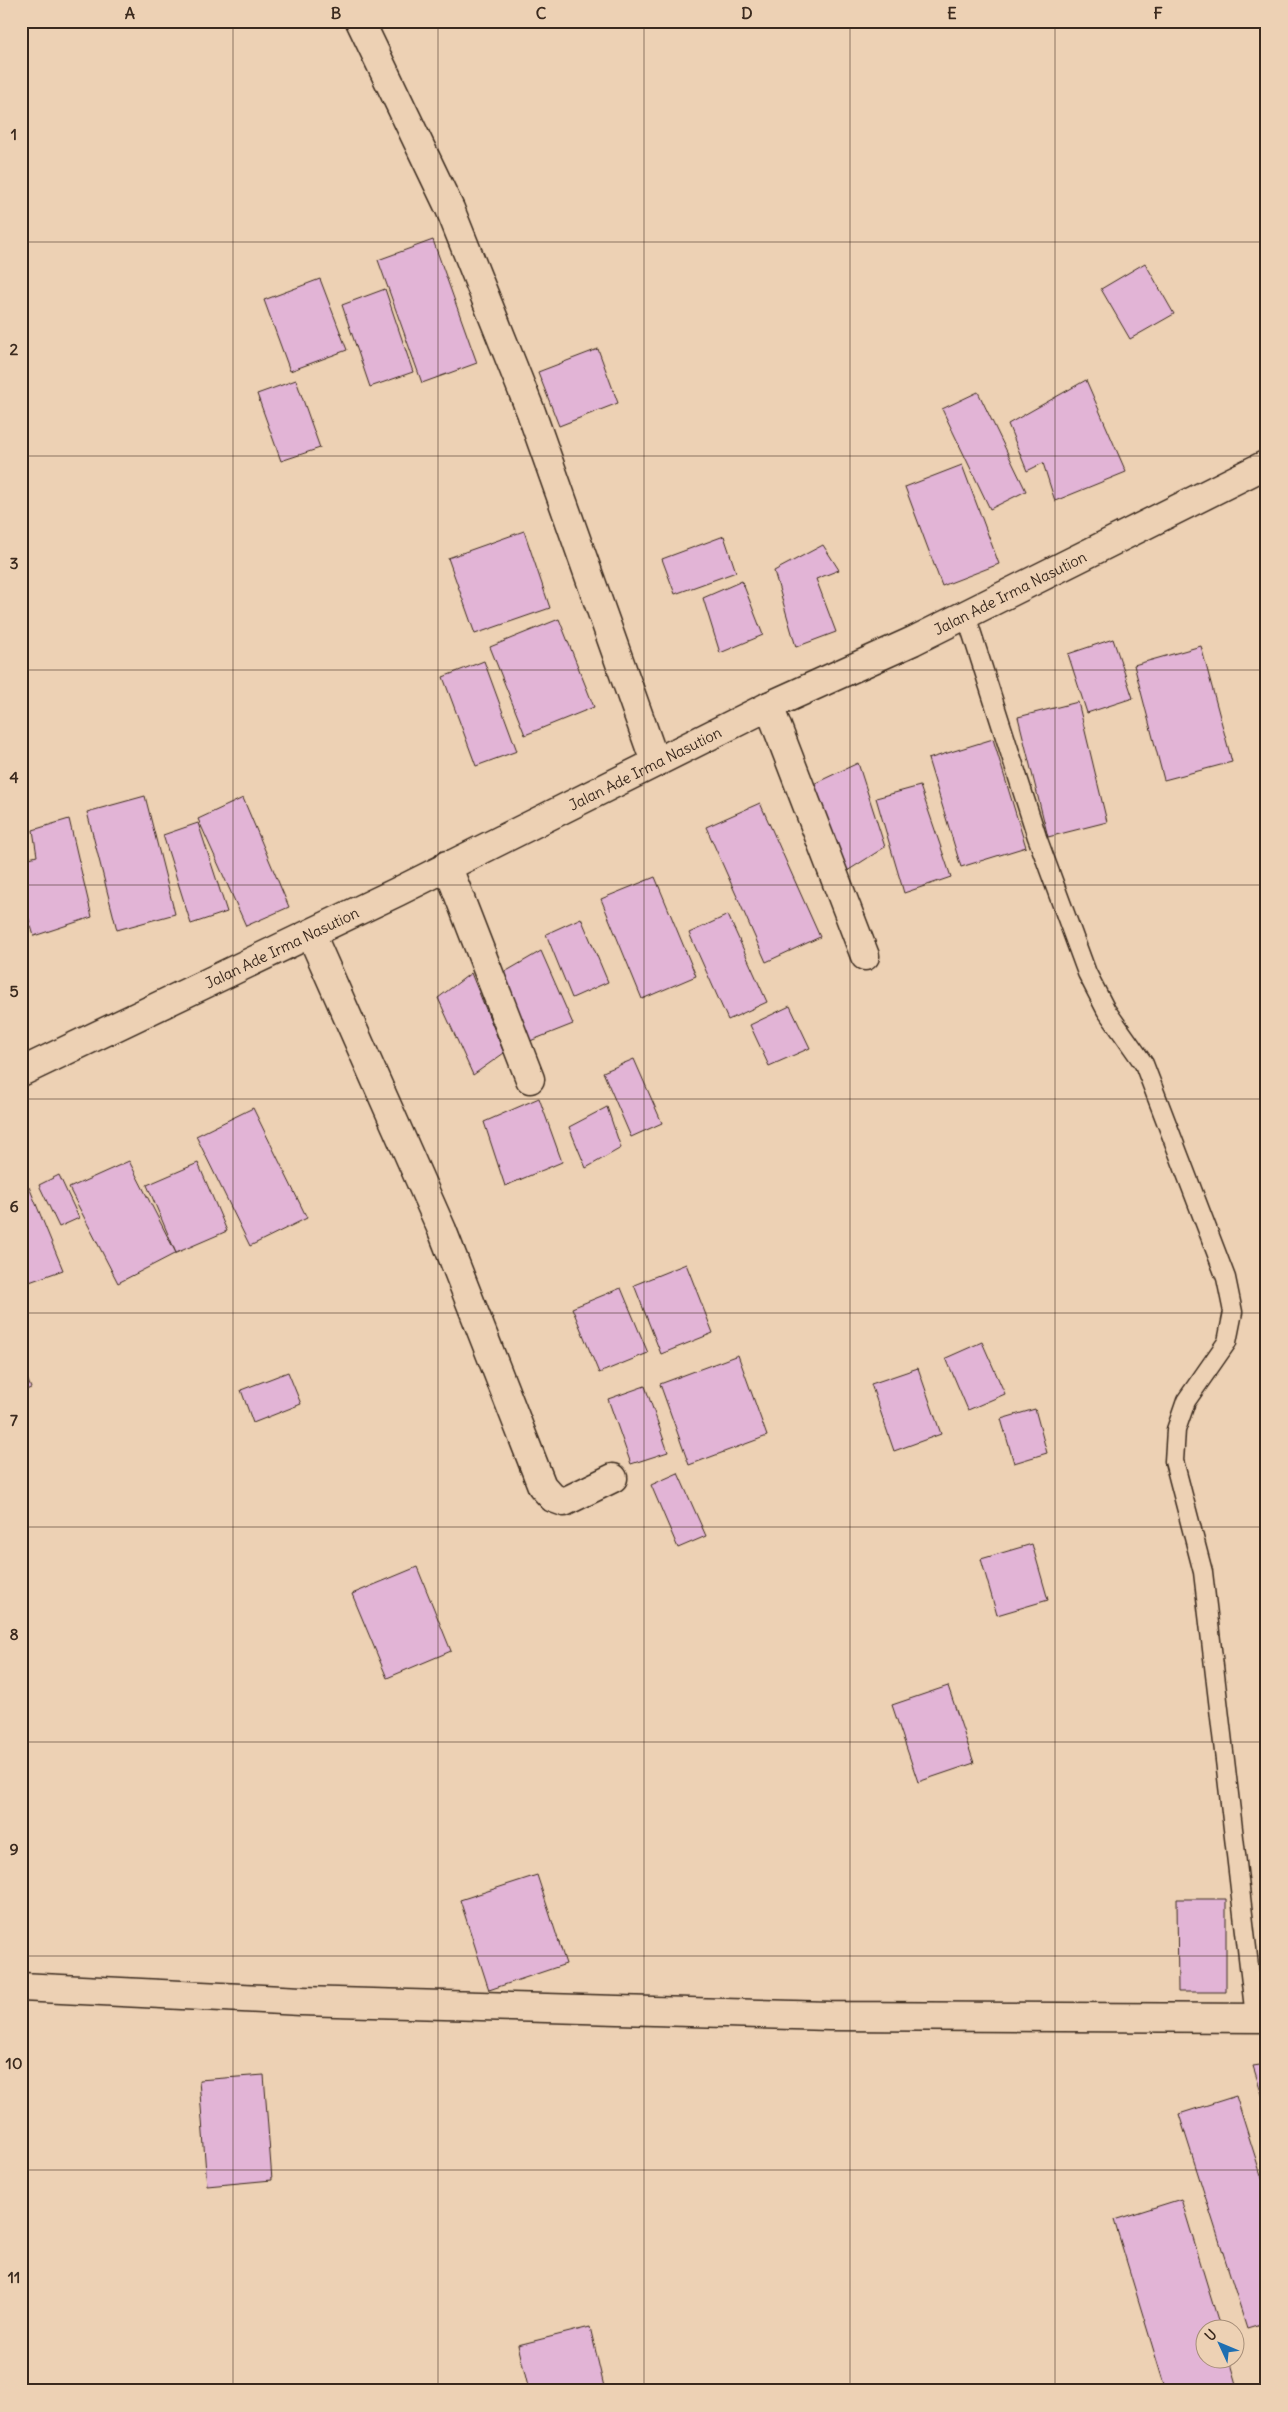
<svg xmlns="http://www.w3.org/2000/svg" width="1288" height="2412" viewBox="0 0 1288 2412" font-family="Delius,sans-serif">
<rect width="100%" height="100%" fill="#edd1b4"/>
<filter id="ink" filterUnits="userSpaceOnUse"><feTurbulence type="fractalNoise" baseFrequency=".02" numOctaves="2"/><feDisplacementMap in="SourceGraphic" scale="10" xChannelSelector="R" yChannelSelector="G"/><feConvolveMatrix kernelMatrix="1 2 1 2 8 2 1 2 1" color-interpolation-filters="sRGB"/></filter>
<g filter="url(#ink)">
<g fill="#e2b4d6" stroke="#3b2a1e">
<polygon points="433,240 477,363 422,383 378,260"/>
<polygon points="1145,263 1174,314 1130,339 1101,289"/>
<polygon points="320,279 347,350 290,371 264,300"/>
<polygon points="385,289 413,372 370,387 342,305"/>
<polygon points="598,349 618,403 559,426 538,372"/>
<polygon points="296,380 320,448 281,461 257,394"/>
<polygon points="1086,380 1126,472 1055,501 1043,463 1027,471 1008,424"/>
<polygon points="978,392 1026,491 990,509 942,409"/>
<polygon points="962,465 999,564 942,586 905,487"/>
<polygon points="524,531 550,608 475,634 448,558"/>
<polygon points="724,536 736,572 675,594 662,559"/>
<polygon points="823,545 839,570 816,579 836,632 796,647 774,571"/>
<polygon points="742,581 763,635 720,653 703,598"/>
<polygon points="559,619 594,707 525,735 490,647"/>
<polygon points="1113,639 1133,698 1087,713 1068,654"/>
<polygon points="1201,646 1232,762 1164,780 1134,665"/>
<polygon points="484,661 517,751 476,766 443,677"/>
<polygon points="1078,702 1107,822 1048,837 1018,717"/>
<polygon points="993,739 1026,847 961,867 928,759"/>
<polygon points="858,763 885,847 844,873 805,788"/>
<polygon points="920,786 951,877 904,893 876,798"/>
<polygon points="145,796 175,914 117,930 87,812"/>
<polygon points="243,798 289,907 246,926 198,819"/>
<polygon points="760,803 820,937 766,962 706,827"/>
<polygon points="69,819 92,917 34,936 21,893 21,860 37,856 33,830"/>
<polygon points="198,823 227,912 191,924 163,835"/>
<polygon points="655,877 696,976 642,999 601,899"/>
<polygon points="728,915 767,1002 728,1020 689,933"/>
<polygon points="581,918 608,982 572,998 546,934"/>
<polygon points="541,951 573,1024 525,1043 498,976"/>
<polygon points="471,973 504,1053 473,1075 438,998"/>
<polygon points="790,1006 810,1048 769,1066 750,1025"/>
<polygon points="634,1059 662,1123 631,1137 603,1072"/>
<polygon points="539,1098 562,1162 505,1186 484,1122"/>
<polygon points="607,1107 621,1148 586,1168 569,1127"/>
<polygon points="253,1108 307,1218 250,1246 196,1136"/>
<polygon points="129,1161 176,1253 118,1283 69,1188"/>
<polygon points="198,1163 227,1231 176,1253 147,1185"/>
<polygon points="59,1175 79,1218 59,1227 39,1185"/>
<polygon points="29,1187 63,1270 21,1285 21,1191"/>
<polygon points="686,1264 713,1333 661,1354 634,1285"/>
<polygon points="621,1288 648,1353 599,1373 572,1308"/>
<polygon points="982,1342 1005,1394 968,1410 946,1358"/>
<polygon points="738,1355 767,1436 689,1465 660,1384"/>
<polygon points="21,1364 31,1388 21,1392"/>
<polygon points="918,1368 941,1434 894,1451 871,1384"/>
<polygon points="288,1372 301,1404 253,1423 241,1390"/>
<polygon points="645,1386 668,1452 631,1464 608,1399"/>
<polygon points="1035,1409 1047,1453 1014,1463 1001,1419"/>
<polygon points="678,1473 706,1536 678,1548 651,1485"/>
<polygon points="1032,1544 1048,1600 997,1615 981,1559"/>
<polygon points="417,1567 451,1651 387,1678 352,1594"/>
<polygon points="948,1686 974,1763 918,1782 892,1705"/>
<polygon points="537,1875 566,1964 489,1990 460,1900"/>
<polygon points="1177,1899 1226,1899 1226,1992 1178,1992"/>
<polygon points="1267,2064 1267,2110 1253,2066"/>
<polygon points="264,2075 272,2180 207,2186 199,2080"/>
<polygon points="1236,2096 1267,2194 1267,2322 1247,2328 1179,2114"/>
<polygon points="1181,2199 1221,2330 1206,2330 1206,2360 1230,2360 1239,2391 1166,2391 1114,2220"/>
<polygon points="590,2327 605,2391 529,2391 518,2345"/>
</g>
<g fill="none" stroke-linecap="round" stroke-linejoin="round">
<defs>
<polyline id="lane" points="966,615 1037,837 1087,973 1106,1010 1144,1064 1226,1278 1233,1312 1227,1342 1186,1401 1176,1430 1174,1461 1203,1572 1255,2017"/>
<g id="street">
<polyline points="360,21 450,209 531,412 655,762"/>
<polyline points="769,706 865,956"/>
<polyline points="447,865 530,1079"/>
<polyline points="311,934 442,1230 542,1486 553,1498 564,1502 613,1478"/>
<path id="s1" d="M21 1072 397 892 769 706 913 641 1267 464"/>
<polyline points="21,1987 301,2001 830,2016 1267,2018"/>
</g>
</defs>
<use href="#lane" stroke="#3b2a1e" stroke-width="21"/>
<use href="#street" stroke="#3b2a1e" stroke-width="31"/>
<use href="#lane" stroke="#edd1b4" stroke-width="18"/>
<use href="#street" stroke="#edd1b4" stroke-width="28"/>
</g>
</g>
<path fill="none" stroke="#3b2a1e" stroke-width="1" stroke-opacity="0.55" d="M233 21V2391M438 21V2391M644 21V2391M850 21V2391M1055 21V2391M21 242H1267M21 456H1267M21 670H1267M21 885H1267M21 1099H1267M21 1313H1267M21 1527H1267M21 1742H1267M21 1956H1267M21 2170H1267"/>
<g text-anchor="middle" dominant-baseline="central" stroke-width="4" stroke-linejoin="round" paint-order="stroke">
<g font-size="15" fill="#3b2a1e" stroke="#edd1b4">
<text stroke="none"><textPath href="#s1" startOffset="1099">Jalan Ade Irma Nasution</textPath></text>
<text stroke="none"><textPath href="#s1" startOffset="694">Jalan Ade Irma Nasution</textPath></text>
<text stroke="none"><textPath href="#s1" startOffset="289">Jalan Ade Irma Nasution</textPath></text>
</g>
</g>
<rect width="1288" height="2412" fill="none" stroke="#edd1b4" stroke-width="55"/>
<g transform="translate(1220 2344) rotate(314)"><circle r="24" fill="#edd1b4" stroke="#a68e78"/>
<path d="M0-4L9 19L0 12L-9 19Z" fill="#1f6fb2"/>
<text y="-8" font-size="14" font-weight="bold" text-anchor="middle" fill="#3b2a1e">U</text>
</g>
<rect x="28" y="28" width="1232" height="2356" fill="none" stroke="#3b2a1e" stroke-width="2"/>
<g font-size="16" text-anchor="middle" font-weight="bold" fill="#3b2a1e">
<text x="130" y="19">A</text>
<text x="336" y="19">B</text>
<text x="541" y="19">C</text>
<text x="747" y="19">D</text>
<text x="952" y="19">E</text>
<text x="1158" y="19">F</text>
<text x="14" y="140">1</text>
<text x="14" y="355">2</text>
<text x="14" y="569">3</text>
<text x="14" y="783">4</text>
<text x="14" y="997">5</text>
<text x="14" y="1212">6</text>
<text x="14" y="1426">7</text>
<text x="14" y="1640">8</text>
<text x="14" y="1855">9</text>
<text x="14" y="2069">10</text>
<text x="14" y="2283">11</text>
</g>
</svg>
